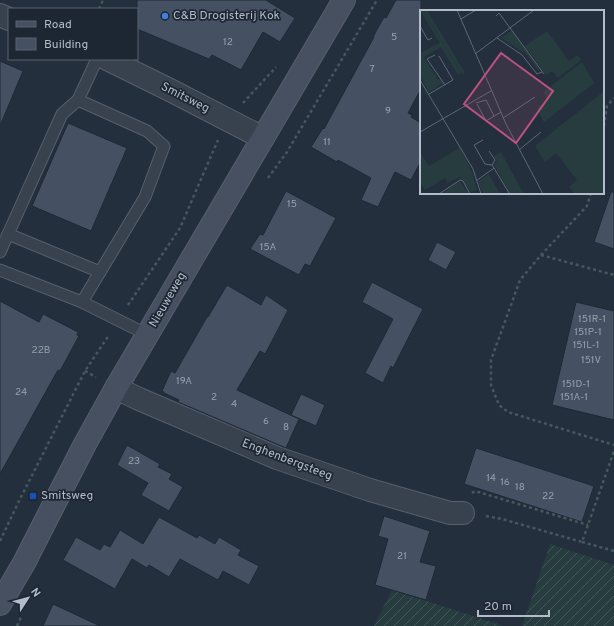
<svg xmlns="http://www.w3.org/2000/svg" width="614" height="626" viewBox="0 0 614 626" font-family="Overpass,sans-serif">
<defs>
<pattern id="garden-furrows" width="10" height="10" patternUnits="userSpaceOnUse"><rect width="10" height="10" fill="#263c3f"/><path d="M-1 1l2-2M0 10L10 0M9 11l2-2" fill="none" stroke="#435659"/></pattern>
</defs>
<rect width="100%" height="100%" fill="#242f3e"/>
<g fill="url(#garden-furrows)">
<polygon points="550,544 614,565 614,626 522,626"/>
<polygon points="392,590 504,626 374,626"/>
</g>
<g fill="#455162" stroke="#1f2835">
<polygon points="137,0 266,0 295,18 280,42 263,32 241,70 212,55 209,59 137,29"/>
<polygon points="396,0 421,0 421,89 408,113 412,115 411,117 421,123 421,161 411,180 395,172 378,207 361,200 371,178 338,160 337,162 311,147 323,128 324,129 374,37 373,37 384,17 386,18"/>
<polygon points="0,61 23,71 0,126"/>
<polygon points="68,123 127,148 91,231 32,206"/>
<polygon points="286,191 336,218 310,266 305,264 299,275 250,249 260,234 263,235"/>
<polygon points="611,192 614,192 614,249 594,242"/>
<polygon points="437,242 456,252 446,270 428,260"/>
<polygon points="372,282 423,309 393,368 391,366 383,383 365,373 393,319 362,302"/>
<polygon points="227,285 261,305 266,295 288,310 271,343 265,354 260,351 237,390 299,419 286,448 178,402 179,400 164,393 164,392 162,391 171,371 175,373 207,317 208,317"/>
<polygon points="0,301 39,322 43,314 78,332 77,335 79,336 60,371 58,370 0,474"/>
<polygon points="576,302 614,311 614,420 552,405"/>
<polygon points="301,394 325,405 316,426 291,415"/>
<polygon points="127,445 160,464 158,467 172,474 169,479 183,487 169,511 141,495 148,483 117,465"/>
<polygon points="476,448 594,486 582,522 464,484"/>
<polygon points="384,516 430,531 420,562 436,566 426,600 375,585 388,539 378,536"/>
<polygon points="159,517 197,538 199,535 215,544 219,537 241,550 238,555 259,566 249,585 223,571 218,580 180,559 169,577 149,565 147,568 132,559 115,589 63,560 76,537 100,550 104,544 110,547 120,530 143,544"/>
<polygon points="53,604 100,626 43,626"/>
</g>
<g fill="none" stroke-linecap="round" stroke-linejoin="round">
<defs>
<g id="lane">
<polyline points="8,234 100,272"/>
<polyline points="0,252 62,114 78,100"/>
<polyline points="0,270 82,302 148,335"/>
<polyline points="82,302 145,197 164,146 147,131 78,100 97,59"/>
</g>
<g id="street">
<polyline points="0,15 9,19"/>
<polyline points="107,59 170,90 263,138"/>
<polyline points="116,388 139,399 277,458 370,490 450,513 463,513"/>
</g>
<polyline id="secondary" points="0,604 24,563 50,512 85,444 116,388 344,0"/>
</defs>
<use href="#lane" stroke="#565f6c" stroke-width="13"/>
<use href="#street" stroke="#565f6c" stroke-width="24"/>
<use href="#secondary" stroke="#565f6c" stroke-width="24"/>
<g stroke="#44595c" stroke-width="2.5" stroke-dasharray="3 3" stroke-linecap="butt">
<polyline points="99,9 103,0"/>
<polyline points="243,103 276,67"/>
<polyline points="603,132 607,106 614,98"/>
<polyline points="268,178 287,152 377,0"/>
<polyline points="591,193 587,206 541,255 520,280 491,360 491,385 499,405 508,412 614,445"/>
<polyline points="541,255 614,275"/>
<polyline points="128,305 180,228 218,140"/>
<polyline points="85,371 96,377"/>
<polyline points="472,493 475,491 588,525"/>
<polyline points="486,516 502,519 582,542 614,451"/>
<polyline points="0,541 19,501 85,371 109,335"/>
<polyline points="582,542 614,551"/>
<polyline points="17,626 21,617"/>
</g>
<use href="#lane" stroke="#38414e" stroke-width="11"/>
<use href="#street" stroke="#38414e" stroke-width="22"/>
<use href="#secondary" stroke="#465061" stroke-width="22"/>
</g>
<circle fill="#3f7fe0" stroke="#1d2633" stroke-width="1.5" cx="165" cy="16" r="4"/>
<rect fill="#1a4fb4" stroke="#1d2633" stroke-width="1.5" x="29" y="492" width="8" height="8" rx="2"/>
<g text-anchor="middle" dominant-baseline="central" stroke-width="3.5" stroke-linejoin="round" paint-order="stroke">
<g font-size="10" fill="#98a1af">
<text x="394" y="37">5</text>
<text x="228" y="42">12</text>
<text x="372" y="69">7</text>
<text x="388" y="111">9</text>
<text x="327" y="142">11</text>
<text x="292" y="204">15</text>
<text x="268" y="247">15A</text>
<text x="592" y="319">151R-1</text>
<text x="588" y="332">151P-1</text>
<text x="586" y="345">151L-1</text>
<text x="41" y="350">22B</text>
<text x="591" y="360">151V</text>
<text x="184" y="381">19A</text>
<text x="576" y="384">151D-1</text>
<text x="21" y="392">24</text>
<text x="214" y="397">2</text>
<text x="574" y="397">151A-1</text>
<text x="234" y="404">4</text>
<text x="266" y="421">6</text>
<text x="286" y="427">8</text>
<text x="134" y="461">23</text>
<text x="491" y="478">14</text>
<text x="505" y="482">16</text>
<text x="520" y="487">18</text>
<text x="548" y="496">22</text>
<text x="402" y="556">21</text>
</g>
<g font-size="12" fill="#b4bcc9" stroke="#1d2633" text-anchor="start">
<text x="173" y="16">C&amp;B Drogisterij Kok</text>
<text x="41" y="496">Smitsweg</text>
</g>
<g font-size="12" fill="#b4bcc9" stroke="#1d2633">
<text transform="translate(185 98) rotate(27)">Smitsweg</text>
<text transform="translate(168 300) rotate(-60)">Nieuweweg</text>
<text transform="translate(287 460) rotate(21)">Enghenbergsteeg</text>
</g>
</g>
<g transform="translate(420 10)">
<rect width="184" height="184" fill="#242f3e"/>
<path d="M0 0H3L41 63 38 65 21 37 4 47 18 70 20 69 23 73 9 82 0 66V43L20 33ZM183 82 184 184H155L149 177 157 170 136 143 125 152 115 136ZM40 138 52 162 57 180 51 182 40 167 29 172 28 174 25 168 5 180 0 172V142L9 156ZM81 142 104 184H90L74 154 77 152 74 146ZM69 164 80 184H63L58 171ZM40 171 48 183 22 184 31 177Z" fill="#263c3f"/>
<path d="M3 0H7L45 63 42 64ZM92 20 120 60 119 61 105 43 81 28Z" fill="#263c3f"/>
<path d="M127 21 149 51 158 45 161 50 138 68 132 61 126 65 105 36ZM162 52 174 73 124 112 117 98 128 89 123 82Z" fill="#263c3f"/>
<path fill="none" stroke="#5e6776" stroke-width="1" d="M37 0 86 114 123 184M76 6 79 3 124 64M41 9 56 0M0 16 8 30 12 28M77 28 102 45 117 64 122 62M55 44 114 0M15 45 7 49 25 75M0 70 53 159 61 184M9 84 33 70 19 46M56 93 66 90 74 106M57 94 66 111 81 102M83 108 115 87M0 122 71 81M63 130 54 135 65 154 72 155 74 158 89 183 87 184M99 140 121 122M69 141 75 150 72 155M56 171 74 158M19 184 40 170 43 171 50 184"/>
<path fill="#bd5182" fill-opacity="0.15" stroke="#bd5182" stroke-width="2" d="M81 43 133 81 96 133 44 94Z"/>
<rect width="184" height="184" fill="none" stroke="#b4bcc9" stroke-width="2"/>
</g>
<rect x="8" y="8" width="130" height="52" fill="#1d2633" stroke="#59626f"/>
<rect x="16" y="21" width="20" height="6" fill="#465061" stroke="#59626f"/>
<text x="44" y="28" font-size="12" fill="#b4bcc9">Road</text>
<rect x="16" y="38" width="20" height="12" fill="#455162" stroke="#59626f"/>
<text x="44" y="48" font-size="12" fill="#b4bcc9">Building</text>
<g transform="translate(28 598) rotate(54)" stroke="#1d2633" stroke-width="3" paint-order="stroke">
<path d="M0-3L7 15L0 10L-7 15Z" fill="#b4bcc9"/>
<text y="-6" font-size="11" font-weight="bold" text-anchor="middle" fill="#b4bcc9">N</text>
</g>
<path d="M478 610v6h71v-6" fill="none" stroke="#b4bcc9" stroke-width="2"/>
<text x="484" y="610" font-size="12" fill="#b4bcc9" stroke="#1d2633" stroke-width="3" paint-order="stroke">20 m</text>
</svg>
